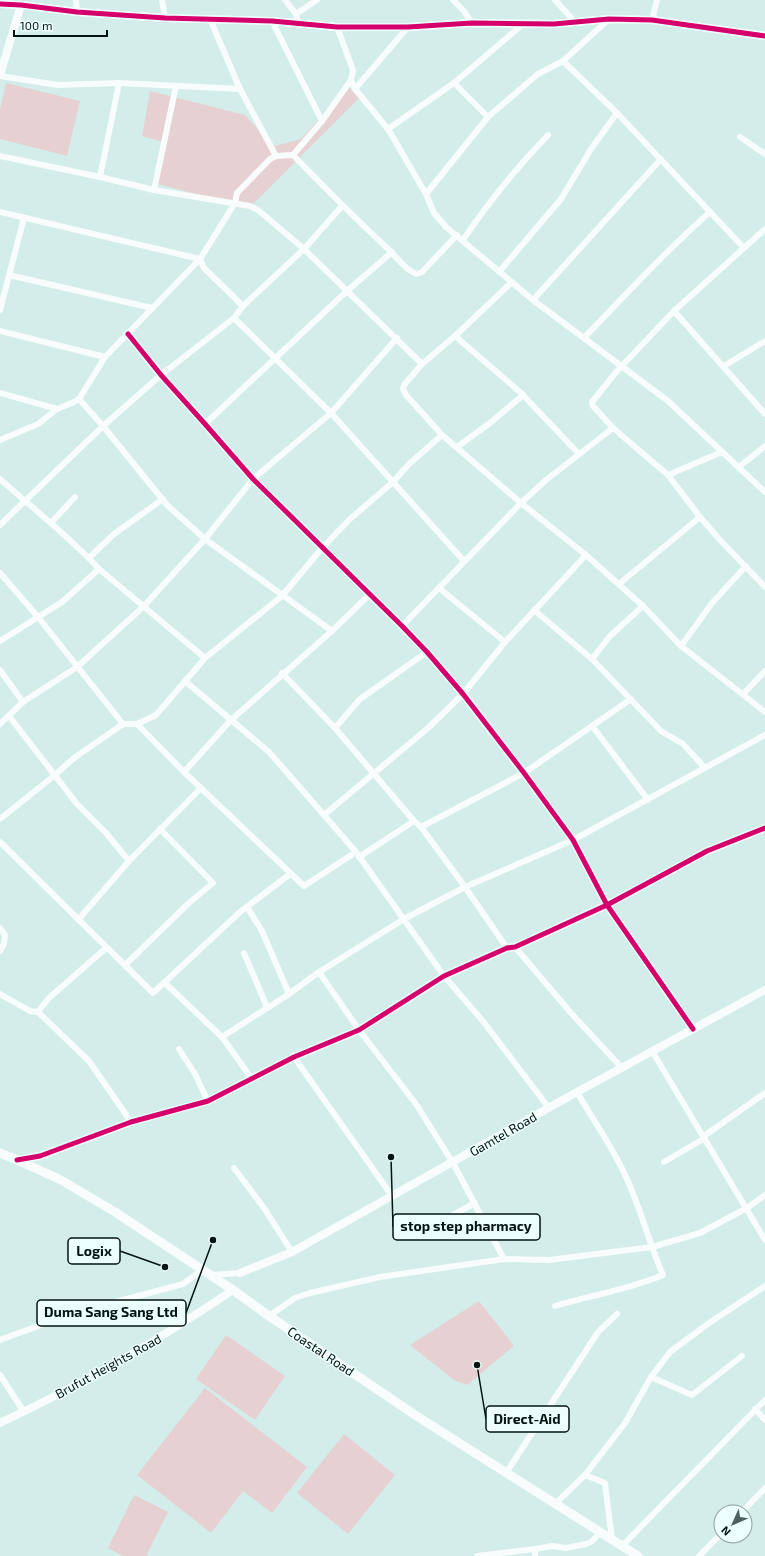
<svg xmlns="http://www.w3.org/2000/svg" width="765" height="1556" viewBox="0 0 765 1556" font-family="'Exo 2',sans-serif">
<rect width="100%" height="100%" fill="#d3edea"/>
<g fill="#e7d0d2">
<polygon points="6,83 80,101 67,156 0,139 0,110"/>
<polygon points="348,86 359,98 252,205 226,202 158,184 167,143 142,136 150,91 245,115 268,140 275,146 301,139"/>
<polygon points="479,1301 514,1346 467,1385 454,1380 410,1345"/>
<polygon points="226,1335 285,1376 255,1420 196,1379"/>
<polygon points="205,1388 307,1467 272,1513 243,1491 211,1533 137,1475"/>
<polygon points="344,1434 395,1475 348,1534 297,1493"/>
<polygon points="134,1495 168,1512 146,1556 123,1556 108,1548"/>
</g>
<g fill="none" stroke-linecap="round" stroke-linejoin="round">
<g stroke="#f8fcfc" stroke-width="6">
<polyline points="76,0 77,12"/>
<polyline points="162,0 165,18"/>
<polyline points="285,0 296,14"/>
<polyline points="453,0 464,11 472,23"/>
<polyline points="555,0 575,22"/>
<polyline points="210,19 240,89 276,156"/>
<polyline points="652,20 657,0"/>
<polyline points="272,21 322,121"/>
<polyline points="298,23 296,14 317,0"/>
<polyline points="337,27 353,70 351,80 355,89 388,129 426,194 434,213 446,227 533,300 668,401 765,492"/>
<polyline points="563,61 617,113 744,248"/>
<polyline points="0,76 58,85 119,83 240,89"/>
<polyline points="355,89 408,27"/>
<polyline points="488,117 454,83 523,24"/>
<polyline points="388,129 454,83"/>
<polyline points="740,137 765,154"/>
<polyline points="293,155 322,121 351,80"/>
<polyline points="0,156 100,177 154,190 250,206 258,210 304,249 422,364"/>
<polyline points="100,177 119,83"/>
<polyline points="154,190 176,86"/>
<polyline points="426,194 488,117 538,74 563,61 609,19"/>
<polyline points="0,212 200,259 204,268 243,306"/>
<polyline points="765,229 674,311 617,371 592,402 593,406 613,428 668,475 700,517 720,540 765,587"/>
<path d="M463 240C488 203 517 167 548 135"/>
<polyline points="499,272 561,199 591,149 617,113"/>
<polyline points="9,275 152,308"/>
<polyline points="512,282 455,336 422,364 404,385 403,389 406,395 442,435 521,503 586,555 643,606 681,646 765,712"/>
<polyline points="533,300 661,159"/>
<polyline points="0,310 24,218"/>
<polyline points="674,311 765,414"/>
<polyline points="234,318 331,413 464,561"/>
<polyline points="0,331 105,357"/>
<polyline points="128,334 161,375 205,424 253,479 402,626 427,652 463,694 524,773 573,840 607,905 693,1029"/>
<polyline points="455,336 520,392 579,454"/>
<path d="M584 338C625 295 666 251 710 212"/>
<polyline points="724,366 765,341"/>
<polyline points="0,393 57,409"/>
<polyline points="79,399 103,426 167,505 205,539 332,631"/>
<polyline points="205,424 347,291 392,252"/>
<path d="M0 440 38 424 57 409 72 403 79 399 105 357 200 259 235 203 237 193 270 159 276 156 293 155C324 187 355 218 387 248 397 257 404 269 416 274L422 272 457 235"/>
<polyline points="457,447 490,423 523,395"/>
<polyline points="739,467 765,446"/>
<polyline points="668,475 722,452"/>
<path d="M0 479C33 509 69 536 99 569L205 658"/>
<polyline points="51,523 75,497"/>
<polyline points="0,525 103,426 161,375 234,318 243,306 304,249 342,206"/>
<polyline points="89,558 114,534 163,499"/>
<polyline points="0,573 38,617 123,724"/>
<polyline points="619,584 700,517"/>
<polyline points="439,588 505,642"/>
<polyline points="534,610 592,659 661,731 683,744 705,768"/>
<polyline points="402,626 521,503 546,480 613,428"/>
<polyline points="0,641 62,602 99,569"/>
<polyline points="681,646 712,603 746,566"/>
<polyline points="592,659 610,636 643,606"/>
<polyline points="0,670 23,702"/>
<polyline points="282,673 335,728 414,821 421,827 465,887 507,948"/>
<polyline points="185,681 269,752 324,815 356,852 444,976 482,1020 549,1108"/>
<polyline points="743,694 765,671"/>
<polyline points="9,716 77,804 106,833 129,861"/>
<polyline points="0,724 23,702 77,667 143,607 205,539 253,479 331,413 397,338"/>
<polyline points="137,724 184,772 304,886 356,852"/>
<polyline points="593,727 648,800"/>
<polyline points="335,728 360,699 427,652"/>
<polyline points="184,772 231,720 332,631 370,594"/>
<polyline points="324,815 427,729 463,694 505,642 586,555"/>
<polyline points="0,819 55,775 74,758 123,724 137,724 156,715 205,658 282,596 322,548 350,519 393,482 409,464 442,435"/>
<polyline points="421,827 524,773 631,699"/>
<polyline points="0,842 153,993 240,912 290,874"/>
<polyline points="359,857 414,821"/>
<polyline points="247,907 262,931 289,994"/>
<polyline points="78,920 129,861 201,788"/>
<polyline points="0,928 5,935 4,944 0,951"/>
<polyline points="515,947 571,1013 621,1067"/>
<polyline points="244,953 267,1007"/>
<polyline points="125,965 190,902 213,883 160,829"/>
<polyline points="319,972 359,1030 416,1104 453,1163 504,1259"/>
<polyline points="165,983 222,1037 252,1079"/>
<polyline points="0,994 30,1011 38,1012 49,998 106,948"/>
<polyline points="38,1012 89,1061 131,1122"/>
<polyline points="222,1037 289,994 319,972 404,919 465,887 573,840 765,735"/>
<polyline points="179,1049 195,1074 208,1101"/>
<polyline points="652,1051 765,1240"/>
<polyline points="294,1057 392,1196"/>
<polyline points="704,1136 765,1093"/>
<polyline points="17,1160 40,1156 131,1122 208,1101 294,1057 359,1030 444,976 507,948 515,947 607,905 707,851 765,828"/>
<polyline points="664,1162 705,1138"/>
<polyline points="234,1168 264,1208 292,1252"/>
<polyline points="440,1222 475,1203"/>
<polyline points="211,1275 240,1273"/>
<path d="M555 1306C591 1295 628 1290 663 1275 649 1243 641 1209 626 1177 613 1148 593 1120 577 1092"/>
<polyline points="269,1316 295,1298 310,1293 380,1277 504,1259 549,1260 652,1247 700,1233 747,1208 765,1195"/>
<polyline points="0,1340 74,1313 183,1284 202,1270"/>
<polyline points="0,1375 24,1412"/>
<polyline points="651,1377 692,1395 742,1356"/>
<polyline points="755,1409 765,1420"/>
<polyline points="506,1473 598,1332 617,1314"/>
<polyline points="585,1475 605,1483 612,1540"/>
<polyline points="555,1504 585,1475 625,1423 651,1377 670,1352 709,1323 765,1286"/>
<polyline points="742,1512 765,1488"/>
<polyline points="622,1546 765,1400"/>
<polyline points="477,1556 535,1549"/>
<polyline points="535,1556 535,1549 552,1546 566,1548 586,1544 591,1542 600,1533"/>
<polyline points="699,1556 721,1534"/>
</g>
<g stroke="#f8fcfc" stroke-width="8">
<polyline points="0,4 21,5 77,12 165,18 272,21 337,27 408,27 472,23 554,24 609,19 652,20 765,36"/>
<polyline points="0,75 21,5"/>
<polyline points="240,1273 292,1252 577,1092 765,990"/>
<path d="M0 1423C81 1385 159 1340 233 1290"/>
</g>
<polyline stroke="#f8fcfc" stroke-width="9" points="0,1153 17,1160 61,1180 115,1212 233,1290 269,1316 415,1415 638,1556"/>
<defs>
<g id="cycleway">
<polyline points="0,4 21,5 77,12 165,18 272,21 337,27 408,27 472,23 554,24 609,19 652,20 765,36"/>
<polyline points="128,334 161,375 205,424 253,479 402,626 427,652 463,694 524,773 573,840 607,905 693,1029"/>
<polyline points="17,1160 40,1156 131,1122 208,1101 294,1057 359,1030 444,976 507,948 515,947 607,905 707,851 765,828"/>
</g>
</defs>
<use href="#cycleway" stroke="#ecfffc" stroke-width="8"/>
<use href="#cycleway" stroke="#d6006c" stroke-width="5"/>
</g>
<g text-anchor="middle" dominant-baseline="central" stroke-width="3" stroke-linejoin="round" paint-order="stroke">
<g font-size="13" fill="#031412" stroke="#ecfffc">
<text transform="translate(503 1134) rotate(-30)">Gamtel Road</text>
<text transform="translate(321 1351) rotate(34)">Coastal Road</text>
<text transform="translate(108 1366) rotate(-29)">Brufut Heights Road</text>
</g>
</g>
<path fill="none" stroke="#031412" stroke-width="1.5" d="M391 1157L393 1227M165 1267L120 1251M213 1240L186 1313M477 1365L486 1419"/>
<g fill="#031412" stroke="#ecfffc" stroke-width="1.5">
<circle cx="391" cy="1157" r="4"/>
<circle cx="165" cy="1267" r="4"/>
<circle cx="213" cy="1240" r="4"/>
<circle cx="477" cy="1365" r="4"/>
</g>
<g fill="#ecfffc" stroke="#031412" stroke-width="1.5">
<rect x="393" y="1214" width="147" height="26" rx="4"/>
<rect x="68" y="1238" width="52" height="26" rx="4"/>
<rect x="37" y="1300" width="149" height="26" rx="4"/>
<rect x="486" y="1406" width="83" height="26" rx="4"/>
</g>
<g font-size="14" text-anchor="middle" font-weight="bold" fill="#031412">
<text x="466" y="1231">stop step pharmacy</text>
<text x="94" y="1256">Logix</text>
<text x="111" y="1317">Duma Sang Sang Ltd</text>
<text x="527" y="1424">Direct-Aid</text>
</g>
<g transform="translate(733 1524) rotate(225)"><circle r="19" fill="#ecfffc" stroke="#8fa19e"/>
<path d="M0-3L7 15L0 10L-7 15Z" fill="#4c605e"/>
<text y="-6" font-size="11" font-weight="bold" text-anchor="middle" fill="#031412">N</text>
</g>
<path d="M14 30v6h93v-6" fill="none" stroke="#031412" stroke-width="2"/>
<text x="20" y="30" font-size="12" fill="#031412" stroke="#ecfffc" stroke-width="3" paint-order="stroke">100 m</text>
</svg>
